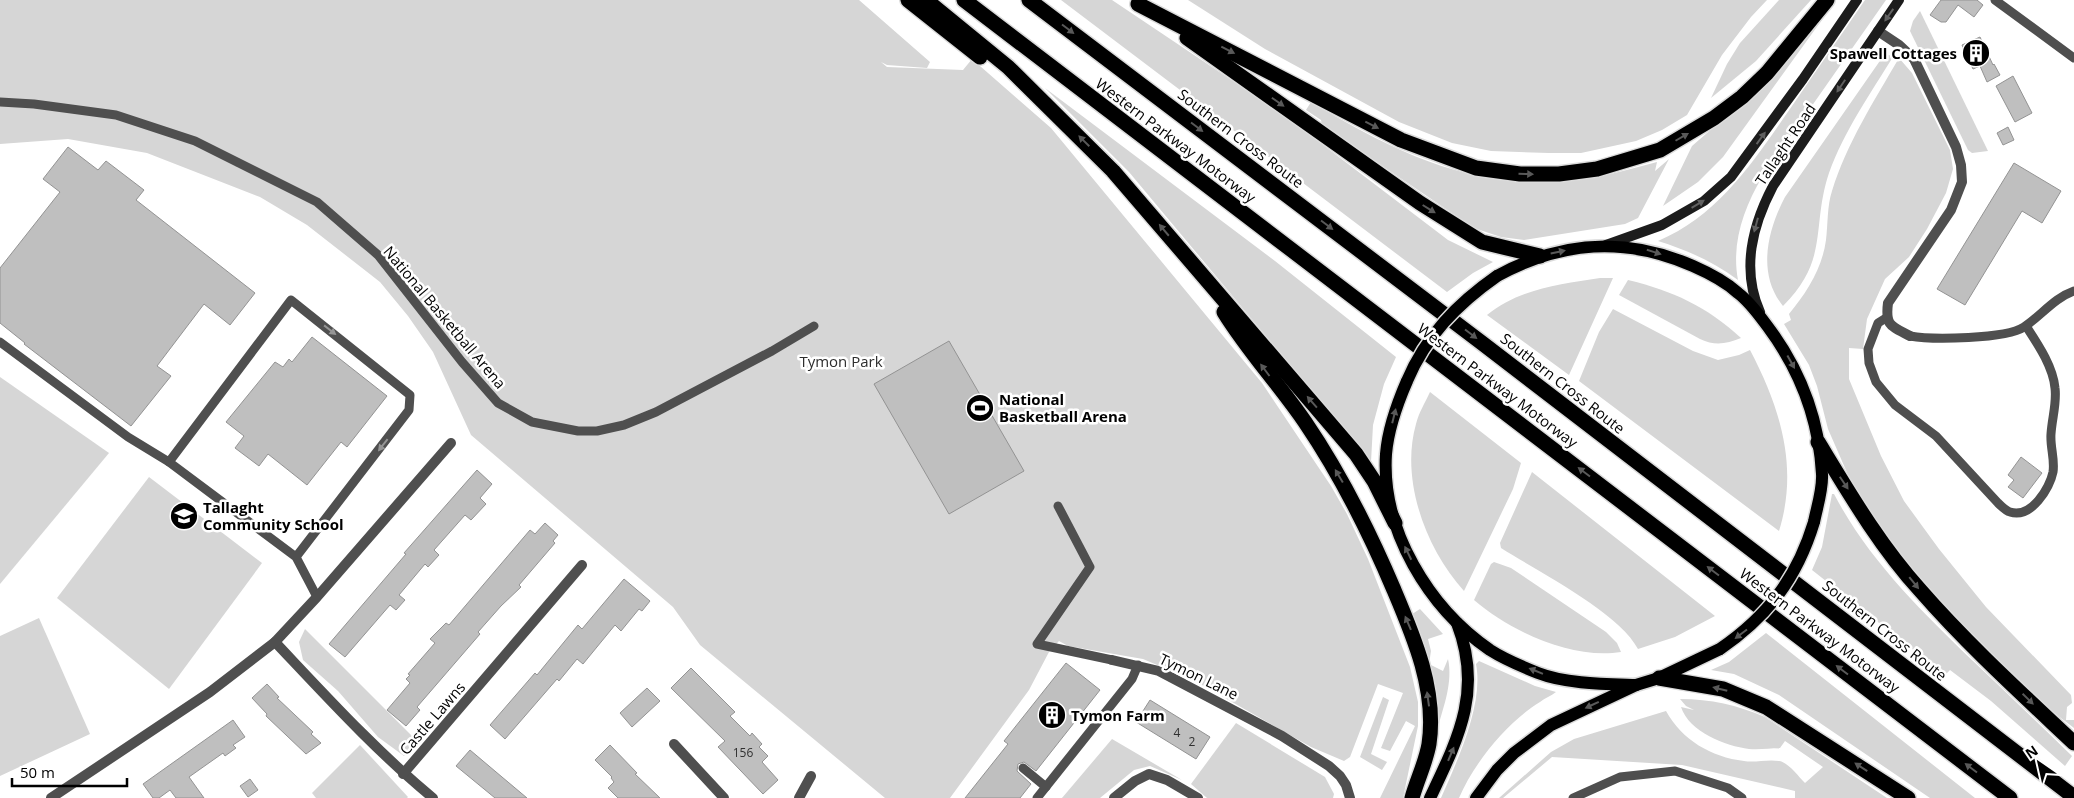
<svg xmlns="http://www.w3.org/2000/svg" width="2074" height="798" viewBox="0 0 2074 798" font-family="'Open Sans',sans-serif">
<rect width="100%" height="100%" fill="#fff"/>
<g fill="#d6d6d6">
<polygon points="0,0 859,0 930,62 927,68 887,65 881,62 887,67 963,70 972,59 1051,128 1262,383 1331,486 1347,514 1368,559 1410,667 1418,702 1418,726 1403,798 1380,798 1415,726 1406,721 1390,751 1381,748 1403,693 1378,684 1350,757 1344,761 1311,747 1195,681 1143,659 1068,646 1059,641 1049,652 1029,690 950,798 885,798 700,645 673,607 471,435 433,352 408,316 380,282 307,225 260,197 147,153 68,139 0,144"/>
<polygon points="1061,0 1112,0 1285,116 1448,240 1493,262 1473,273 1447,292"/>
<polygon points="1188,0 1767,0 1751,17 1722,55 1687,115 1662,130 1636,141 1581,153 1549,153 1491,151 1452,143 1399,122 1265,49"/>
<polygon points="1779,0 1811,0 1756,61 1711,98 1727,64 1740,43"/>
<path d="M1865 0H1886L1762 177C1744 208 1731 243 1738 280 1714 262 1687 250 1658 241 1720 215 1755 159 1792 106 1816 71 1841 35 1865 0Z"/>
<polygon points="1920,11 1988,151 1972,153 1968,150 1910,31 1913,21"/>
<polygon points="1822,17 1824,17 1723,157 1698,182 1663,206 1692,146 1744,101"/>
<path d="M1884 55H1894C1871 93 1844 131 1829 173 1811 227 1830 259 1783 306 1757 274 1767 231 1785 197Z"/>
<path d="M1899 58 1912 73 1950 150 1953 169 1946 193 1927 229 1909 257 1885 279 1867 319 1863 349 1849 348V379L1881 456 1904 501 1939 549 1986 607 2071 695 2072 703 2067 707 2066 720H2074V728L2053 712 1950 614 1899 560 1852 484 1828 429 1817 386 1809 365 1784 324 1791 320 1789 314C1807 292 1822 269 1826 240 1828 224 1827 206 1832 191 1847 143 1874 101 1899 58Z"/>
<polygon points="1045,88 1275,261 1396,357 1384,384 1373,425 1371,462 1129,172"/>
<path d="M1311 102C1392 150 1467 189 1564 181 1596 179 1627 170 1657 162L1655 171 1669 159 1638 218 1625 224 1524 240 1501 237 1474 228 1322 125 1321 120 1306 110Z"/>
<path d="M1600 278H1613L1569 375 1487 315C1519 289 1560 284 1600 278Z"/>
<path d="M1628 280C1673 291 1706 306 1741 338 1726 344 1715 346 1700 339L1619 295Z"/>
<path d="M1613 309 1693 351 1718 360 1739 355 1750 350C1780 407 1799 467 1779 531L1579 381 1599 332Z"/>
<polygon points="0,377 109,453 0,584"/>
<path d="M1430 392 1521 463 1513 489 1464 591C1426 549 1400 480 1416 424 1419 412 1425 403 1430 392Z"/>
<path d="M1532 472 1715 616 1675 637 1638 649C1619 612 1537 571 1501 548L1500 543Z"/>
<polygon points="149,477 262,563 169,689 57,598"/>
<path d="M1832 494H1834C1868 559 1920 610 1973 661 2006 692 2039 724 2072 756L2065 766 1991 701 1950 670 1945 675 1812 570 1822 547Z"/>
<path d="M1494 562 1511 568 1606 632 1617 643 1621 652C1572 660 1510 631 1474 600L1491 564Z"/>
<path d="M1420 609 1443 634 1428 639 1431 651 1429 664 1443 671 1448 659C1453 682 1444 705 1438 727L1433 724 1409 616Z"/>
<polygon points="39,618 90,734 0,776 0,636"/>
<polygon points="305,629 420,744 404,756 378,737 338,691 303,660 299,642"/>
<polygon points="1766,633 1975,798 1930,798 1779,695 1734,674 1711,670 1729,662"/>
<path d="M1479 661 1535 686 1556 692C1551 696 1545 698 1540 702 1507 722 1474 763 1459 798H1441C1457 761 1484 704 1476 664Z"/>
<polygon points="1383,697 1389,700 1371,754 1387,762 1382,770 1360,757"/>
<path d="M1680 699C1711 699 1737 705 1765 717L1887 798H1795V791L1682 765 1552 757 1503 798H1499L1551 752 1574 739 1666 711C1682 740 1711 757 1744 761 1755 763 1767 759 1779 761 1788 762 1798 776 1805 783L1823 767 1785 741 1780 748C1770 748 1760 750 1749 749 1726 746 1689 732 1681 707L1694 710 1686 706Z"/>
<polygon points="1236,723 1325,777 1334,794 1333,798 1207,798 1191,784"/>
<polygon points="1112,739 1182,780 1150,766 1134,770 1100,798 1062,798"/>
<polygon points="360,745 408,797 407,798 316,798 312,793"/>
</g>
<g fill="#bfbfbf" stroke="#939393">
<polygon points="1941,0 1977,0 1983,5 1974,17 1958,5 1946,22 1941,22 1930,15"/>
<polygon points="1980,37 1993,65 1994,64 2000,75 1987,82 1980,66 1973,69 1962,45"/>
<polygon points="2013,76 2032,113 2015,122 1996,86"/>
<polygon points="2008,127 2014,140 2003,145 1997,133"/>
<polygon points="68,147 98,170 106,161 144,190 136,200 255,293 230,325 204,304 157,366 171,376 131,426 24,344 25,343 0,323 0,268 60,192 43,179"/>
<polygon points="2014,163 2061,191 2042,223 2022,211 1965,305 1937,289"/>
<polygon points="312,337 387,396 347,447 341,442 307,485 268,454 259,466 235,448 244,436 226,422 275,362 283,367 289,359 292,362"/>
<polygon points="949,341 1024,471 949,514 874,384"/>
<polygon points="2021,457 2042,473 2023,498 2008,487 2014,480 2008,475"/>
<polygon points="477,470 492,484 480,498 486,504 471,520 465,515 434,550 439,555 428,567 425,564 399,595 405,600 396,610 390,605 345,657 329,644 406,554 404,553"/>
<polygon points="545,523 558,535 553,541 555,543 519,585 521,587 501,606 478,632 480,634 417,707 420,710 406,726 387,710 410,683 406,679 410,675 408,674 435,643 430,639 446,623 449,625 530,530 535,534"/>
<polygon points="624,579 650,601 642,611 639,609 621,631 615,625 583,664 577,659 559,681 557,679 505,739 490,725 535,673 537,675 578,625 582,629"/>
<polygon points="1066,663 1100,690 1036,771 1024,762 1018,764 1017,771 1031,784 1020,798 965,798 1008,744 1004,741"/>
<polygon points="691,668 735,712 730,716 750,736 752,733 762,744 759,747 768,756 762,762 778,780 763,794 718,747 725,741 671,688"/>
<polygon points="267,684 279,697 277,698 313,732 311,734 321,743 306,754 266,716 267,714 252,698"/>
<polygon points="647,688 660,701 632,727 620,713"/>
<polygon points="1150,700 1210,737 1196,759 1136,722"/>
<polygon points="233,720 245,737 233,745 236,748 225,756 223,753 189,777 204,798 176,798 170,790 159,798 153,798 143,784"/>
<polygon points="610,745 637,773 635,774 660,798 618,798 608,788 614,782 611,778 612,777 595,760"/>
<polygon points="470,750 502,777 527,798 495,798 456,766"/>
<polygon points="250,779 258,790 248,797 240,786"/>
</g>
<g fill="none" stroke-linecap="round" stroke-linejoin="round">
<defs>
<g id="primary">
<path d="M1497 276C1561 241 1625 236 1693 266 1709 273 1725 281 1738 293 1750 302 1759 315 1768 327 1800 370 1819 419 1822 474 1823 489 1817 507 1814 522"/>
<path d="M1407 381C1397 404 1388 429 1386 454 1381 530 1429 608 1490 650 1504 659 1523 667 1538 673 1566 684 1606 684 1636 685"/>
<path d="M1430 798C1459 737 1483 690 1457 623"/>
<polyline points="1476,798 1497,770 1514,753 1551,725 1636,685 1659,678 1720,649"/>
</g>
<g id="motorway">
<polyline points="908,0 980,57"/>
<polyline points="926,0 1008,67 1113,171 1356,454 1374,481 1395,523"/>
<polyline points="964,0 2010,798"/>
<polyline points="1029,0 1482,343 2074,797"/>
<polyline points="1138,4 1401,140 1476,168 1520,174 1559,174 1597,169 1660,150 1714,118 1742,97 1767,73 1827,0"/>
<polyline points="1187,38 1420,203 1482,242 1540,256"/>
<path d="M1224 312C1248 351 1279 384 1305 422 1341 475 1369 531 1394 590 1414 637 1437 691 1429 744 1426 762 1417 780 1412 798"/>
<path d="M1818 442C1849 493 1880 546 1920 590 1967 644 2022 694 2074 743"/>
<polyline points="1659,678 1723,689 1766,707 1908,798"/>
</g>
</defs>
<use href="#primary" stroke="#dbdbdb" stroke-width="15"/>
<use href="#motorway" stroke="#dbdbdb" stroke-width="18"/>
<g stroke="#4f4f4f" stroke-width="9">
<polyline points="1995,0 2074,58"/>
<polyline points="0,102 34,104 116,115 195,141 317,202 378,255 462,362 498,403 532,422 578,431 597,431 624,425 656,412 772,351 814,326"/>
<path d="M1886 318 1878 323 1868 349 1869 363 1876 382 1895 405 1936 436 1998 503C2001 506 2006 511 2010 512 2031 519 2050 488 2053 472 2055 459 2050 447 2051 434 2052 418 2057 403 2055 388 2053 366 2037 343 2026 326"/>
<path d="M1910 336C1932 340 2006 339 2024 327 2042 315 2054 298 2074 291"/>
<polyline points="0,342 128,437 169,462"/>
<polyline points="1058,506 1090,567 1037,644 1112,660"/>
<polyline points="296,557 409,410 410,395 291,300 169,462 296,557 317,597"/>
<polyline points="1023,768 1046,787"/>
<polyline points="1037,798 1132,679 1138,665"/>
<polyline points="1573,798 1620,777 1675,771 1728,788 1742,798"/>
</g>
<g stroke="#4f4f4f" stroke-width="10">
<path d="M1878 31 1899 45 1914 59 1956 147 1961 165 1962 182 1951 210 1888 303C1885 326 1891 326 1910 336"/>
<path d="M275 642C326 696 376 751 433 798"/>
<polyline points="1112,660 1159,671 1282,736 1329,766 1340,776 1346,785 1350,798"/>
<polyline points="674,744 724,798"/>
<polyline points="403,774 582,565"/>
<polyline points="51,798 210,692 275,642 317,597 451,443"/>
<polyline points="799,798 811,776"/>
<polyline points="1114,798 1135,781 1149,774 1167,780 1198,798"/>
</g>
<g stroke="#1c1c1c" stroke-width="10">
<polyline points="1606,245 1662,225 1704,201 1731,177 1803,79 1857,0"/>
<path d="M1760 312C1741 269 1752 226 1773 186L1899 0"/>
</g>
<use href="#primary" stroke="#000" stroke-width="12"/>
<use href="#motorway" stroke="#000" stroke-width="15"/>
<defs>
<g id="primary-bridge">
<path d="M1407 381C1426 336 1457 304 1497 276"/>
<path d="M1720 649C1768 616 1797 578 1814 522"/>
</g>
</defs>
<use href="#primary-bridge" stroke="#dbdbdb" stroke-width="15" stroke-linecap="butt"/>
<use href="#primary-bridge" stroke="#000" stroke-width="12"/>
</g>
<defs><path id="oneway-solid" d="M-6-.8H1V-3.2L6.5 0L1 3.2V.8H-6Z" transform="scale(1.25)"/></defs>
<g fill="#606060">
<use href="#oneway-solid" transform="translate(1889 15) rotate(125)"/>
<use href="#oneway-solid" transform="translate(1841 86) rotate(124)"/>
<use href="#oneway-solid" transform="translate(1761 138) rotate(-54)"/>
<use href="#oneway-solid" transform="translate(1698 204) rotate(-31)"/>
<use href="#oneway-solid" transform="translate(1756 225) rotate(105)"/>
</g>
<g fill="#595959">
<use href="#oneway-solid" transform="translate(1068 29) rotate(37)"/>
<use href="#oneway-solid" transform="translate(1228 50) rotate(27)"/>
<use href="#oneway-solid" transform="translate(1278 102) rotate(35)"/>
<use href="#oneway-solid" transform="translate(1372 125) rotate(27)"/>
<use href="#oneway-solid" transform="translate(1197 127) rotate(37)"/>
<use href="#oneway-solid" transform="translate(1682 137) rotate(-30)"/>
<use href="#oneway-solid" transform="translate(1084 141) rotate(-135)"/>
<use href="#oneway-solid" transform="translate(1526 174) rotate(2)"/>
<use href="#oneway-solid" transform="translate(1429 209) rotate(32)"/>
<use href="#oneway-solid" transform="translate(1327 225) rotate(37)"/>
<use href="#oneway-solid" transform="translate(1164 230) rotate(-130)"/>
<use href="#oneway-solid" transform="translate(1558 252) rotate(-12)"/>
<use href="#oneway-solid" transform="translate(1654 252) rotate(17)"/>
<use href="#oneway-solid" transform="translate(1471 334) rotate(37)"/>
<use href="#oneway-solid" transform="translate(1791 362) rotate(61)"/>
<use href="#oneway-solid" transform="translate(1265 370) rotate(-127)"/>
<use href="#oneway-solid" transform="translate(1312 402) rotate(-131)"/>
<use href="#oneway-solid" transform="translate(1394 416) rotate(-76)"/>
<use href="#oneway-solid" transform="translate(1584 472) rotate(-143)"/>
<use href="#oneway-solid" transform="translate(1339 476) rotate(-121)"/>
<use href="#oneway-solid" transform="translate(1844 483) rotate(56)"/>
<use href="#oneway-solid" transform="translate(1408 553) rotate(-116)"/>
<use href="#oneway-solid" transform="translate(1713 571) rotate(-143)"/>
<use href="#oneway-solid" transform="translate(1914 583) rotate(51)"/>
<use href="#oneway-solid" transform="translate(1408 623) rotate(-113)"/>
<use href="#oneway-solid" transform="translate(1741 634) rotate(143)"/>
<use href="#oneway-solid" transform="translate(1842 670) rotate(-143)"/>
<use href="#oneway-solid" transform="translate(1536 671) rotate(-158)"/>
<use href="#oneway-solid" transform="translate(1720 689) rotate(-166)"/>
<use href="#oneway-solid" transform="translate(1428 699) rotate(-98)"/>
<use href="#oneway-solid" transform="translate(2028 699) rotate(44)"/>
<use href="#oneway-solid" transform="translate(1592 705) rotate(155)"/>
<use href="#oneway-solid" transform="translate(1451 754) rotate(-67)"/>
<use href="#oneway-solid" transform="translate(1861 767) rotate(-147)"/>
<use href="#oneway-solid" transform="translate(1971 768) rotate(-143)"/>
</g>
<g fill="#959595">
<use href="#oneway-solid" transform="translate(330 330) rotate(38)"/>
<use href="#oneway-solid" transform="translate(383 445) rotate(128)"/>
</g>
<defs>
<symbol id="building-disc" viewBox="-11 -11 22 22"><circle r="9.5" fill="#000" stroke="#fff"/><path d="M-4-6H4V6H1V3H-1V6H-4ZM-2.5-4.3h1.7v1.8h-1.7ZM.8-4.3h1.7v1.8H.8ZM-2.5-1h1.7V.8h-1.7ZM.8-1h1.7V.8H.8Z" fill="#fff"/></symbol>
<symbol id="stadium-disc" viewBox="-11 -11 22 22"><circle r="9.5" fill="#000" stroke="#fff"/><path d="M0-5a6.5 5 0 1 0 0 10a6.5 5 0 1 0 0-10ZM-3.5-1.8h7v3.6h-7Z" fill="#fff"/></symbol>
<symbol id="school-disc" viewBox="-11 -11 22 22"><circle r="9.5" fill="#000" stroke="#fff"/><path d="M0-5L7-2L0 1L-7-2ZM-4 1L0 2.5L4 1V4Q0 6-4 4Z" fill="#fff"/></symbol>
</defs>
<g fill-rule="evenodd">
<use href="#building-disc" x="1960" y="37" width="32" height="32"/>
<use href="#stadium-disc" x="964" y="392" width="32" height="32"/>
<use href="#school-disc" x="168" y="500" width="32" height="32"/>
<use href="#building-disc" x="1036" y="699" width="32" height="32"/>
</g>
<g text-anchor="middle" dominant-baseline="central" stroke-width="5" stroke-linejoin="round" paint-order="stroke">
<g font-size="12" fill="#303030">
<text x="1177" y="732">4</text>
<text x="1192" y="741">2</text>
<text x="743" y="752">156</text>
</g>
<g font-size="15" font-weight="bold" fill="#000" stroke="#fff" text-anchor="start">
<text x="1957" y="53" text-anchor="end">Spawell Cottages</text>
<text x="999" y="399">National<tspan x="999" dy="17">Basketball Arena</tspan></text>
<text x="203" y="507">Tallaght<tspan x="203" dy="17">Community School</tspan></text>
<text x="1071" y="715">Tymon Farm</text>
</g>
<g font-size="15" fill="#000" stroke="#fff">
<text transform="translate(1241 138) rotate(37)">Southern Cross Route</text>
<text transform="translate(1176 140) rotate(37)">Western Parkway Motorway</text>
<text transform="translate(1785 144) rotate(-56)">Tallaght Road</text>
<text transform="translate(445 317) rotate(50)">National Basketball Arena</text>
<text transform="translate(1563 383) rotate(38)">Southern Cross Route</text>
<text transform="translate(1498 385) rotate(37)">Western Parkway Motorway</text>
<text transform="translate(1820 630) rotate(37)">Western Parkway Motorway</text>
<text transform="translate(1885 630) rotate(38)">Southern Cross Route</text>
<text transform="translate(1199 676) rotate(26)">Tymon Lane</text>
<text transform="translate(432 718) rotate(-49)">Castle Lawns</text>
</g>
<g font-size="15" fill="#2d2d2d" stroke="#fff">
<text x="841" y="361">Tymon Park</text>
</g>
</g>
<g transform="translate(2039 763) rotate(326)" stroke="#ffffff" stroke-width="4" paint-order="stroke">
<path d="M0-4L9 19L0 12L-9 19Z" fill="#000000"/>
<text y="-8" font-size="14" font-weight="bold" text-anchor="middle" fill="#000000">N</text>
</g>
<path d="M12 778v8h115v-8" fill="none" stroke="#000000" stroke-width="2.5"/>
<text x="20" y="778" font-size="15" fill="#000000" stroke="#ffffff" stroke-width="4" paint-order="stroke">50 m</text>
</svg>
